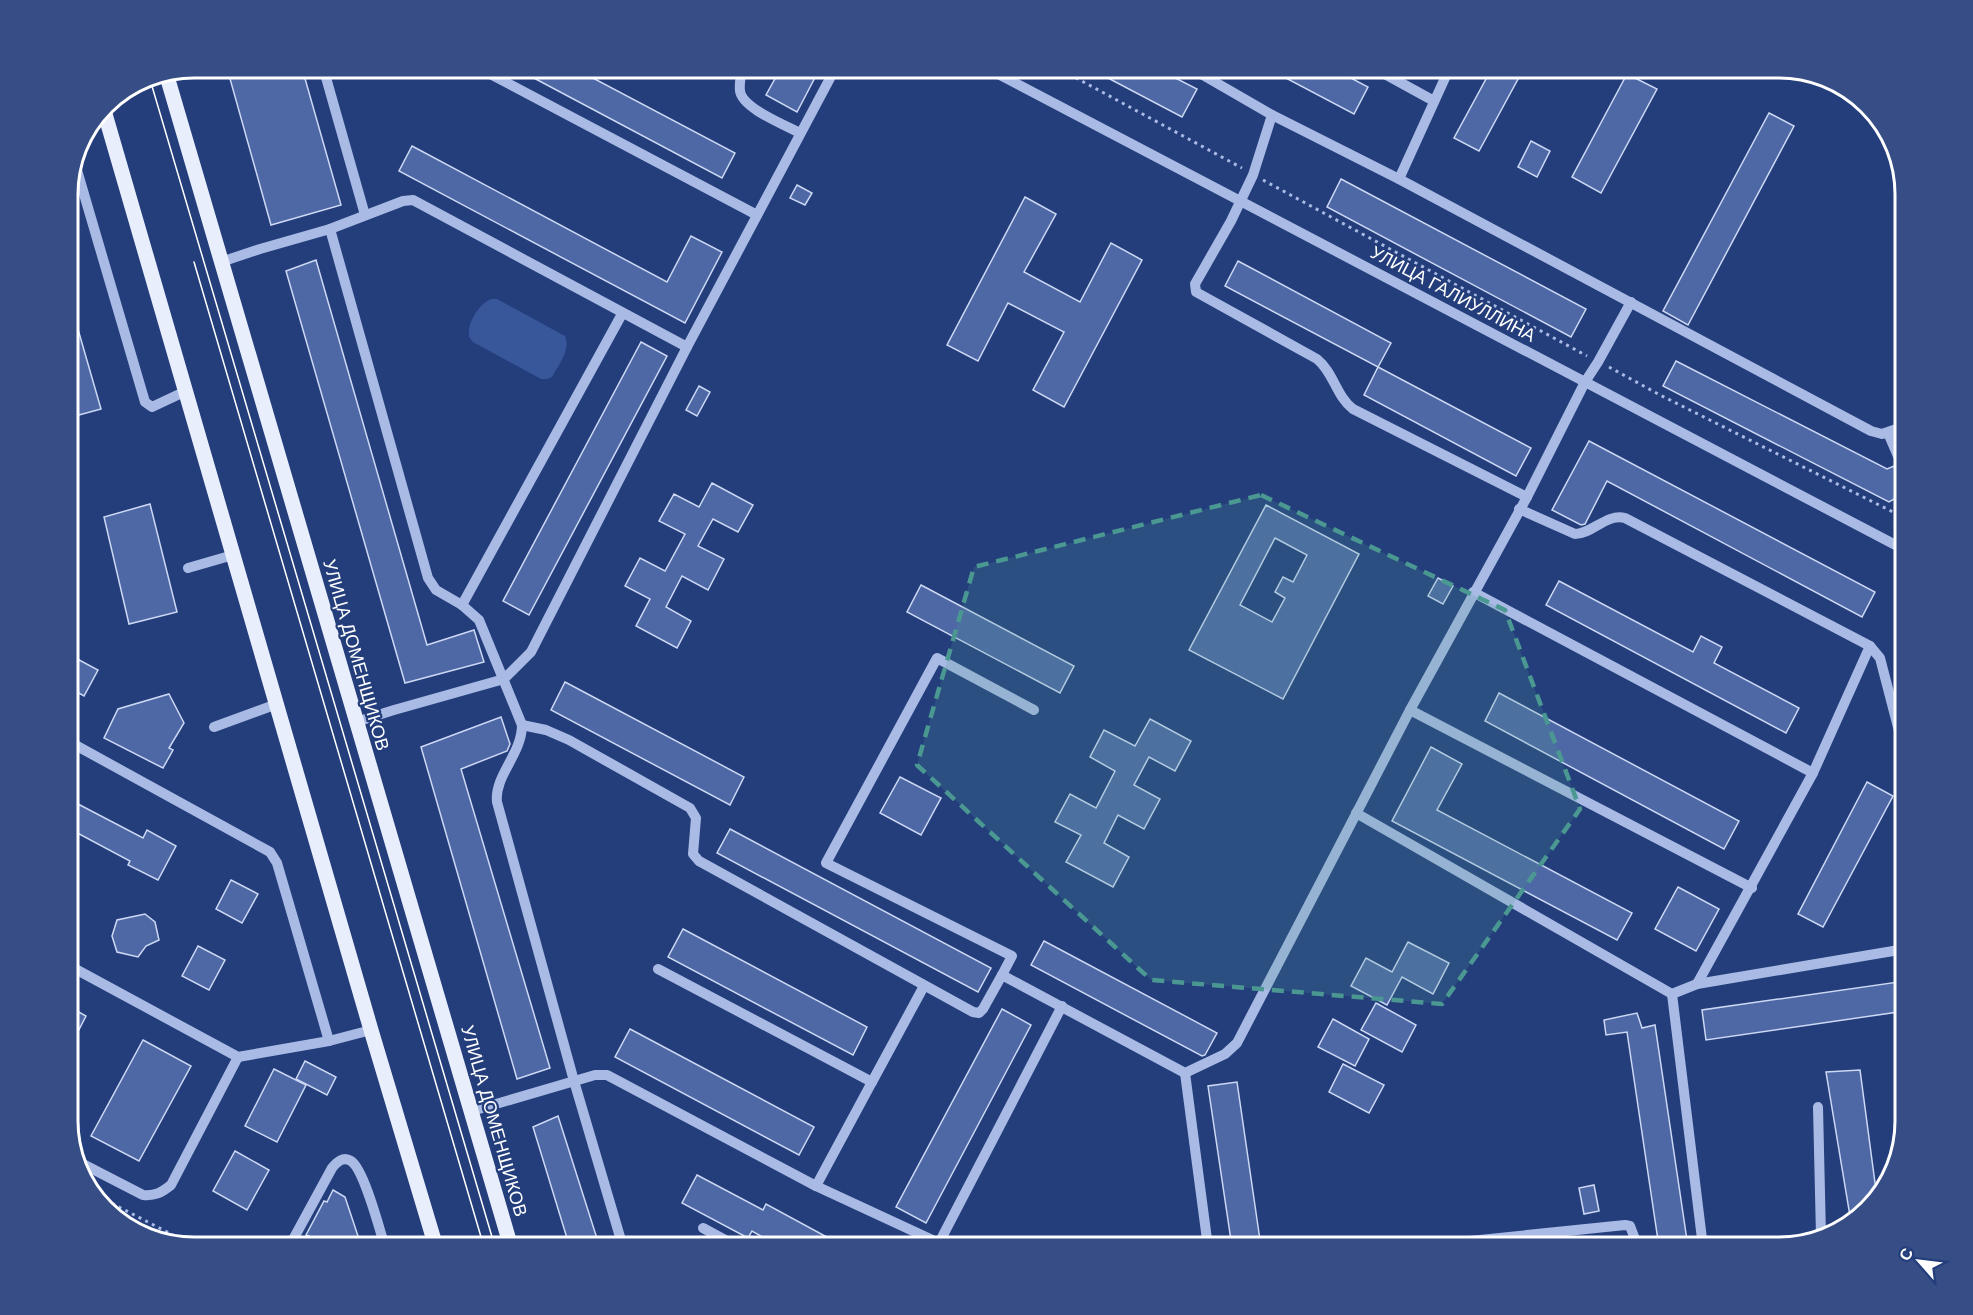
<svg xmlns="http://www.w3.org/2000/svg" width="1973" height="1315" viewBox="0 0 1973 1315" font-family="'DM Sans',sans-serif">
<rect width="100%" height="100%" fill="#243e7c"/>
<path fill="#38569a" d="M492 299H497L565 336C571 350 559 364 552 377L547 379H541L473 342 469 337C467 323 479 303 492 299Z"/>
<g fill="#4d68a5" stroke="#ccd8f4" stroke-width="1.5" fill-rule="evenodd">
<polygon points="227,68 302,68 341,205 271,225"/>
<polygon points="515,68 574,68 735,153 722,178"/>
<polygon points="781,68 820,68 797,112 766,95"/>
<polygon points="1089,68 1156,68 1197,89 1182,117"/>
<polygon points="1267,68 1332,68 1368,87 1354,114"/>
<polygon points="1492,68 1524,68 1479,151 1454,138"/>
<polygon points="1627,74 1657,89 1601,193 1572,177"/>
<polygon points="1769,113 1794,126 1688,325 1663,311"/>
<polygon points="1531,141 1550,151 1537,177 1518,167"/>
<polygon points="412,146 667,282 691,236 722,252 685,323 399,171"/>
<polygon points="1341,179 1586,309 1571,337 1327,207"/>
<polygon points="797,185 812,193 805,205 790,198"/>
<polygon points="1025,197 1056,214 1024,272 1080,302 1111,243 1142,260 1064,407 1033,390 1064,332 1008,303 978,361 947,345"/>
<polygon points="316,260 427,645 474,630 484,662 405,683 286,271"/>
<polygon points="1238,261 1391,343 1378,367 1225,286"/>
<polygon points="71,305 101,409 68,418 68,306"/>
<polygon points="641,342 667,356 529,615 503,601"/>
<polygon points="1676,361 1887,469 1894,466 1900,470 1905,469 1905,493 1889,502 1663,386"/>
<polygon points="1378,367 1531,448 1516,476 1364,395"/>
<polygon points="699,386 710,392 697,416 686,410"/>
<polygon points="1589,441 1875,592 1862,617 1607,481 1585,524 1581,525 1552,510"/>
<polygon points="712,483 753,505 738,532 713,519 698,546 724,559 708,590 682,576 666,607 691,621 677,648 636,626 650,599 625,586 640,558 665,571 685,534 659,521 674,494 699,507"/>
<polygon points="150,504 177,612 129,624 104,517"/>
<path d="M1266 505 1359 554 1283 699 1189 650ZM1275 538 1307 555 1293 582 1283 577 1275 592 1285 598 1272 622 1240 605Z"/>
<polygon points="1438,578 1453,586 1443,604 1428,596"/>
<polygon points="1559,581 1693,652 1701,636 1722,647 1714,663 1799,708 1786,733 1546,605"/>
<polygon points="921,585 1074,666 1060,693 907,612"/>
<polygon points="68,654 98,670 84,696 68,687"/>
<polygon points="565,682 744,777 730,805 551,710"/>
<polygon points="1499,693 1739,821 1724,849 1485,721"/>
<polygon points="169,694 184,723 169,748 173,750 163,768 104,738 118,709"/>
<polygon points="501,717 510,744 507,751 461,769 550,1068 517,1079 421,747"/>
<polygon points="1150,719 1191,741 1175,771 1149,757 1134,785 1160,799 1144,829 1118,815 1104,843 1129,857 1113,887 1066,862 1081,835 1055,822 1070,794 1096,808 1115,771 1090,757 1104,730 1135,746"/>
<polygon points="1431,747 1462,764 1437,810 1632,913 1617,940 1392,821"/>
<polygon points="900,777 941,798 921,835 880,813"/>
<polygon points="1867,782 1893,796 1823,927 1798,914"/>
<polygon points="78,804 143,838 147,830 176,846 158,880 128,865 130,861 68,828 68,823"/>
<polygon points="730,829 991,968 978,992 717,853"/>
<polygon points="231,880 258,894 242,923 216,909"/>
<polygon points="1678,887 1719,909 1696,951 1655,929"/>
<polygon points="145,914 155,922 159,940 146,946 138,957 117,952 112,936 117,920"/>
<polygon points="683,929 867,1027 853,1055 668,957"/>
<polygon points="1044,941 1217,1033 1205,1055 1202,1056 1031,965"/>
<polygon points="1408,942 1449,963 1433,994 1402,977 1387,1005 1351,986 1366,958 1392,972"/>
<polygon points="198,946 225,960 209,990 182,976"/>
<polygon points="1905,981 1905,1011 1706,1040 1702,1010"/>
<polygon points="1376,1003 1416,1025 1402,1052 1361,1030"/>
<polygon points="68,1006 86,1016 68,1051"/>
<polygon points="1002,1009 1031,1025 926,1223 896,1207"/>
<polygon points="1637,1013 1642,1028 1655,1025 1688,1247 1659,1247 1627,1032 1606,1035 1604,1020"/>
<polygon points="1333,1019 1369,1039 1355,1066 1318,1047"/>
<polygon points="630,1029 814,1127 799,1155 615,1057"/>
<polygon points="143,1040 191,1066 139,1161 91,1136"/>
<polygon points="305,1061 336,1077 327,1095 296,1079"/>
<polygon points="1343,1064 1384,1085 1369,1113 1329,1092"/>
<polygon points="274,1069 306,1085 277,1142 245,1126"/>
<polygon points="1860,1070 1877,1198 1851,1222 1826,1072"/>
<polygon points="1237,1082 1261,1247 1232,1247 1208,1086"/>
<polygon points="558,1116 600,1248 570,1248 533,1127"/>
<polygon points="235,1151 269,1170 247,1210 213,1191"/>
<polygon points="697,1175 763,1210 766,1204 847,1248 782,1248 752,1231 748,1238 682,1203"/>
<polygon points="1594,1185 1599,1211 1584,1214 1579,1188"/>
<polygon points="333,1190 345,1197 362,1248 302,1248 309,1236 306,1235 324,1201 327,1202"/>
</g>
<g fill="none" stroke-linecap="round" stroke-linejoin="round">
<polyline stroke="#455b90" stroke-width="10" stroke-dasharray="10 5" stroke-linecap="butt" points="1901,463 1905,473"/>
<g stroke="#a9bbe5" stroke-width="3" stroke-dasharray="3 4.5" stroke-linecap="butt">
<polyline points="1056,67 1242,168"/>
<polyline points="1263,180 1587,356"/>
<polyline points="1609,367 1660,395 1905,518"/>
<polyline points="92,1193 196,1247"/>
</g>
<g stroke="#a9bbe5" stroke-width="10">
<polyline points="323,67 365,215"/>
<polyline points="477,67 757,215"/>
<path d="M742 67C741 75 739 84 740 91 742 108 785 125 800 133"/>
<polyline points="985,67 1905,550"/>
<polyline points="1189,67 1272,115 1399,179 1871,431 1882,434 1905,426"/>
<polyline points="1372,67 1434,101"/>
<path d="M1272 115 1253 175 1231 221 1195 284 1196 292 1317 359C1334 373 1336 396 1353 409L1527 497"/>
<polyline points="74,160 145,402 152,407 186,391"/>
<polyline points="1399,179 1450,67"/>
<path d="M330 229 428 578 436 590 462 605 479 620 522 725C522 754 494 776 497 802L574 1081 623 1247"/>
<polyline points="221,262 260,249 330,229 403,201 413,200 687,347"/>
<polyline points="1888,433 1901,463"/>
<path d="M1519 509 1575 534C1592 534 1607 513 1625 518L1870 646"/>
<polyline points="188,568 233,555"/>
<polyline points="1473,592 1813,773"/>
<polyline points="462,605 622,314"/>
<polyline points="1034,710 937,658 826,863 1012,956 1002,975 1185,1073 1225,1054 1237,1043 1410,710 1527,497 1585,382 1598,362 1631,302"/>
<polyline points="1410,710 1752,888"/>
<polyline points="356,722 394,710 504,679 531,652 687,347 836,67"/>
<polyline points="522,725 546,730 569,740 690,808 696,818 693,854 699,861 973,1012 979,1013 983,1009 1002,975"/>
<polyline points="214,727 277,704"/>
<polyline points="68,741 270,852 277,863 329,1041"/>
<polyline points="1356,813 1672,994"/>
<polyline points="68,965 238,1057 329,1041 371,1030"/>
<polyline points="658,969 872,1082 816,1186"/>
<polyline points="1697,984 1813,773 1870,646 1880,658 1905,754"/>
<polyline points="1185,1073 1208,1247"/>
<polyline points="872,1082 924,986"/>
<polyline points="1818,1107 1821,1236"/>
<polyline points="472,1111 595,1075 607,1075 816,1186 939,1243"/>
<path d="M77 1161 143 1195C155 1196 161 1193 171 1185L238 1057"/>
<polyline points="703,1228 738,1247"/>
<path d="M289 1247 332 1168C337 1162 343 1156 351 1161 364 1169 380 1231 385 1247"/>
<polyline points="942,1247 939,1243 1062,1006"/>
<polyline points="1411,1247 1625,1225 1630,1226 1638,1247"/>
<polyline points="1703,1247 1672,994 1697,984 1905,949"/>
</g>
<g stroke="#e9eefd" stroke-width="15">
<polyline points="166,73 511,1247"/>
<polyline points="103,107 371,1030 436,1247"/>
</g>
<g stroke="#fff" stroke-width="1.5">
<polyline points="149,76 495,1247"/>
<polyline points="194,262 484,1247"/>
</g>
</g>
<path fill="#4b9892" fill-opacity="0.2" stroke="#4b9892" stroke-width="4.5" stroke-dasharray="12 8" stroke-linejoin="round" d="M1261 495 1505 610 1580 809 1442 1004 1151 980 917 765 974 567Z"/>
<g text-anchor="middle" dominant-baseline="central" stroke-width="4.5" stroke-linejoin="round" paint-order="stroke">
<g font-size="18" fill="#fff" stroke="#243e7c">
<text transform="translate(1453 294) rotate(28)">УЛИЦА ГАЛИУЛЛИНА</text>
<text transform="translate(356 655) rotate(74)">УЛИЦА ДОМЕНЩИКОВ</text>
<text transform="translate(494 1121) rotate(74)">УЛИЦА ДОМЕНЩИКОВ</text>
</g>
</g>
<path d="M0 0H1973V1315H0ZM194 78H1779A116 116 0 0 1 1895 194V1121A116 116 0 0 1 1779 1237H194A116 116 0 0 1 78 1121V194A116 116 0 0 1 194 78Z" fill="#364d86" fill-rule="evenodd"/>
<path fill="none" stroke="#fff" stroke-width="3" d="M194 78H1779A116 116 0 0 1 1895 194V1121A116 116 0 0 1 1779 1237H194A116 116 0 0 1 78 1121V194A116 116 0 0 1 194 78Z"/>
<g transform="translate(1919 1261) rotate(298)" stroke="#243e7c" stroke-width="4.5" paint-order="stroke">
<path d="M0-4.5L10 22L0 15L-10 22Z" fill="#ffffff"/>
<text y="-9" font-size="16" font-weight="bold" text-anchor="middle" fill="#ffffff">С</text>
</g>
</svg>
